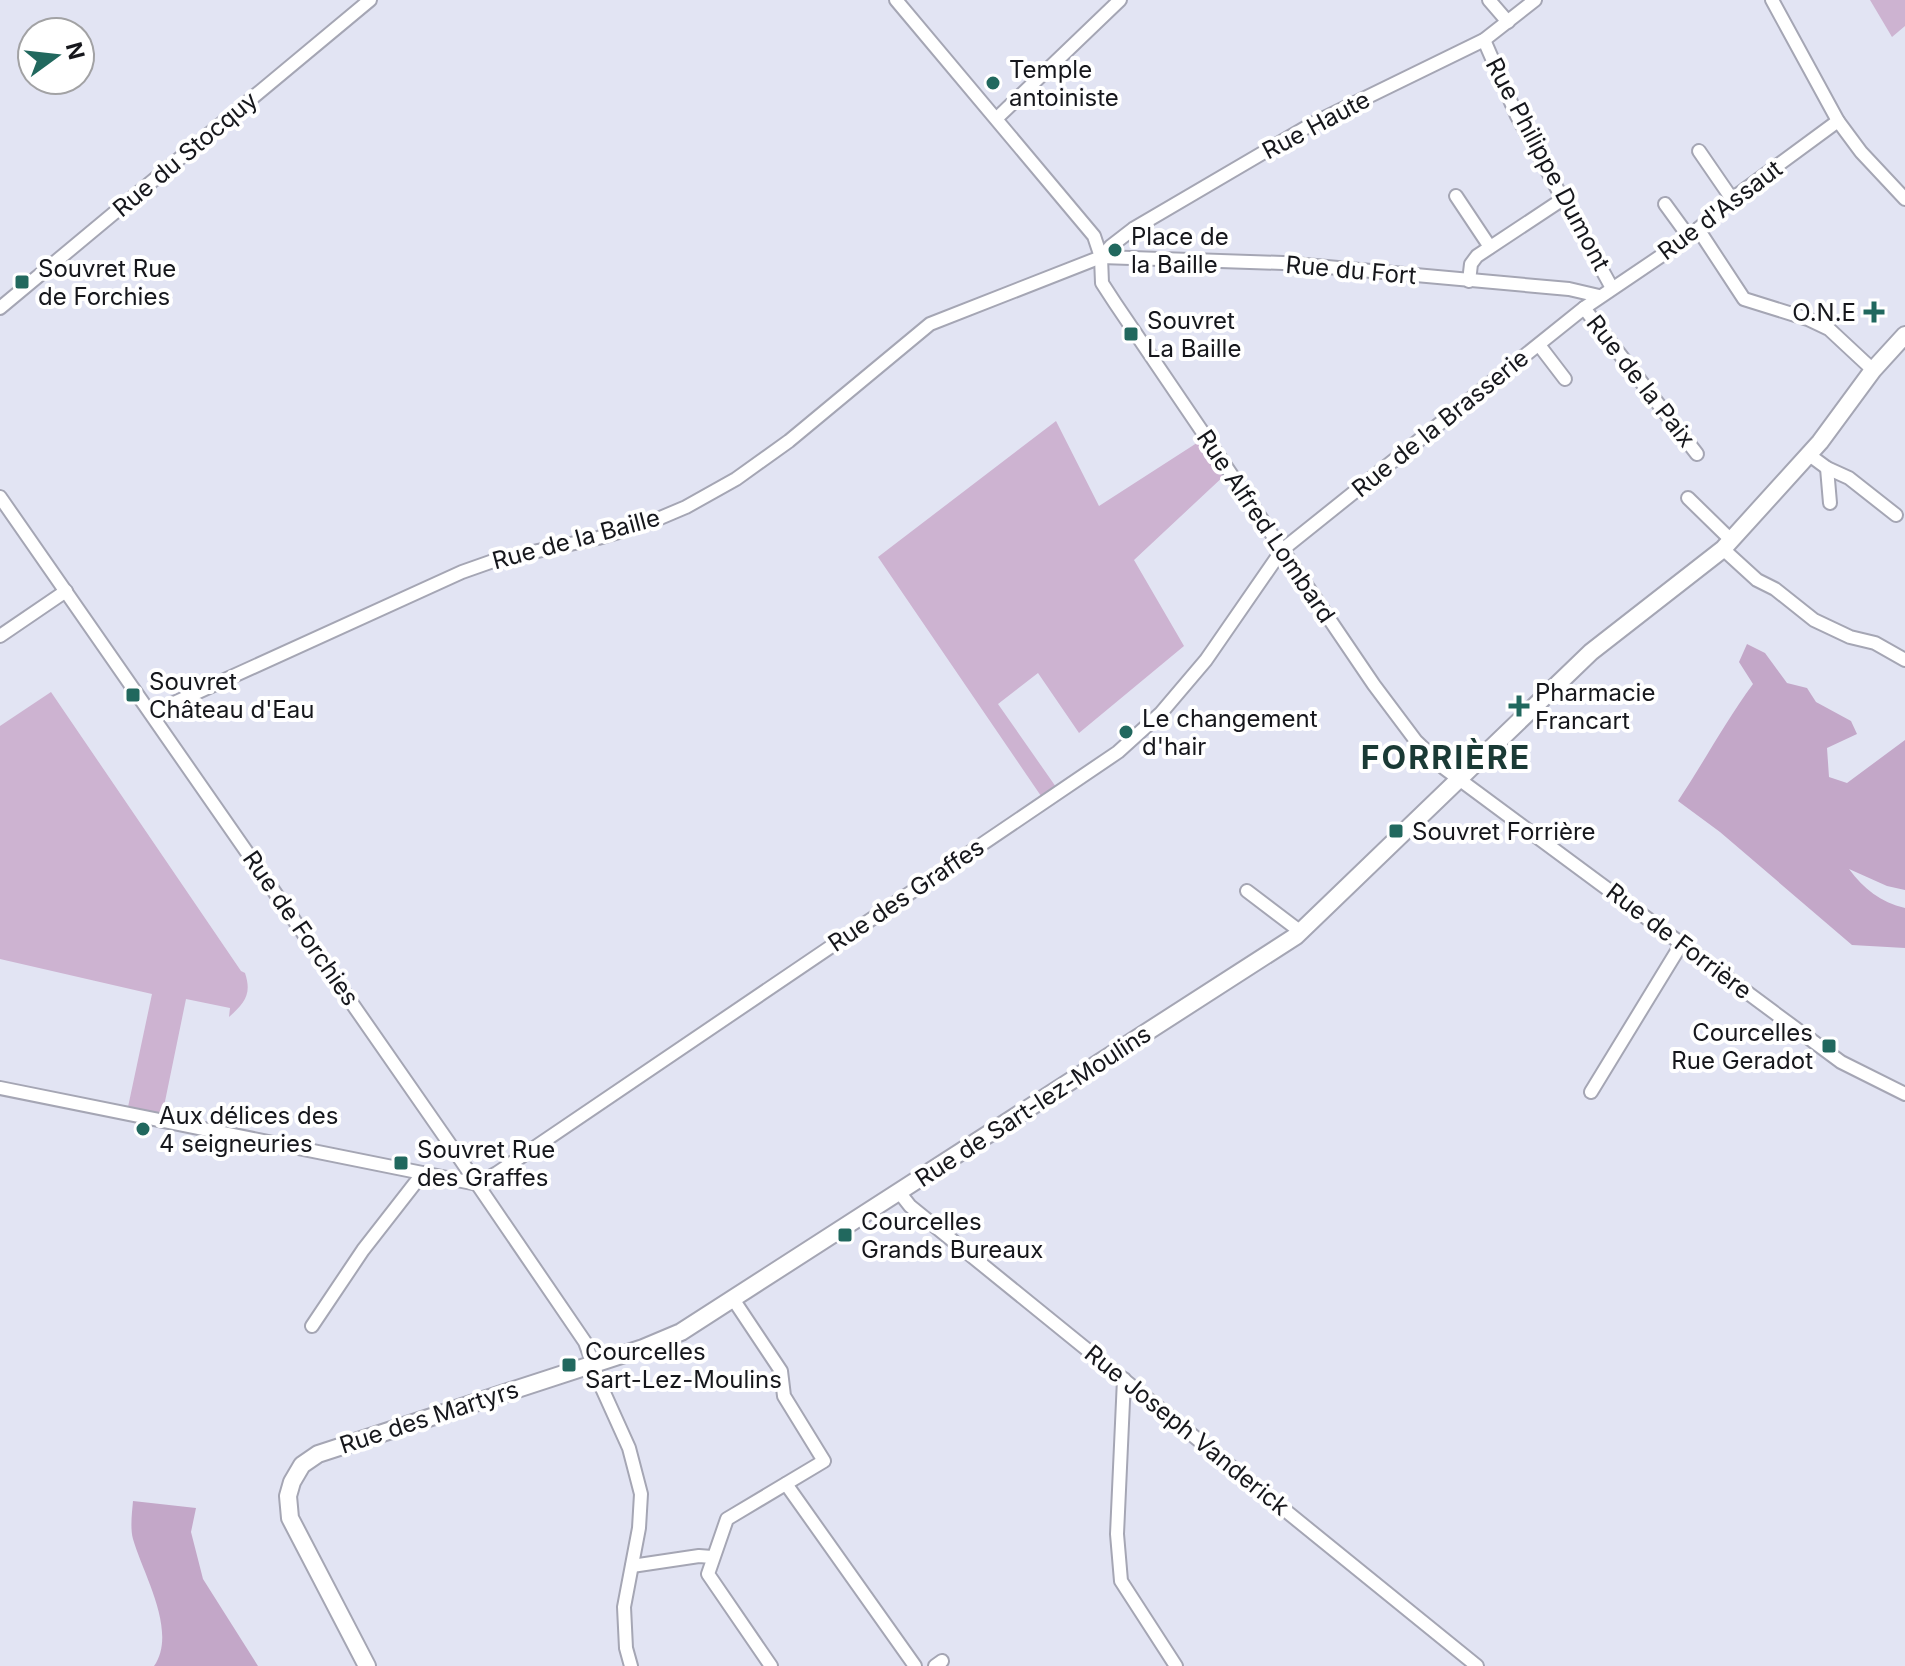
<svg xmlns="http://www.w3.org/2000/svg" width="1905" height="1666" viewBox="0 0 1905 1666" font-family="Inter,sans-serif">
<rect width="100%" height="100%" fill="#e2e4f3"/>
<g fill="#cdb3d1">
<polygon points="1870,0 1905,0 1905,26 1892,37"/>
<polygon points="1056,421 1099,506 1203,439 1226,474 1134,560 1184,646 1079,733 1038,673 998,704 1056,787 1041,796 878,557"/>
<path d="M51 692 241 971 245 973C252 994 245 1003 229 1017L230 1008 186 999 162 1116 128 1107 152 994 0 959V726Z"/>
</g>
<g fill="#c3a7c8">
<path d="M1747 644 1765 653 1787 683 1807 688 1816 702 1851 721 1857 734 1827 748 1829 777 1847 783 1905 740V890L1887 886 1849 869C1864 889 1880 902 1905 908V948L1852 945 1720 832 1678 801C1704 762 1725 722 1753 684L1739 662Z"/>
<path d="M133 1501 196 1508 191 1532 203 1579 258 1666H154C178 1632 143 1574 133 1539 130 1528 132 1513 133 1501Z"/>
</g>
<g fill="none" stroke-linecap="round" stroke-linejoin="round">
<defs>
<g id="minor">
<polyline points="896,0 1094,236 1101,257 1102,283 1115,303 1374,685 1416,741 1444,768 1841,1062 1905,1094"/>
<polyline points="1489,0 1508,22"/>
<polyline points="1772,0 1838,121 1861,152 1905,199"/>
<polyline points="1484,40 1517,116 1612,288"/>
<polyline points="997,118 1120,0"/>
<polyline points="1699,151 1732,199"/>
<polyline points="1456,196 1490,247"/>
<polyline points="1665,204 1689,237"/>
<polyline points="1698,229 1744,299 1808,319 1829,329 1873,370"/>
<polyline points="1101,257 1111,246 1133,229 1312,124 1484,40 1535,0"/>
<polyline points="1469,281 1471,264 1477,256 1563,199"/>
<polyline points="0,308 370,0"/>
<polyline points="1584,308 1697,454"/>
<polyline points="1539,345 1565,379"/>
<polyline points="1808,454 1827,468 1849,478 1896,515"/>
<polyline points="1827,468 1830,503"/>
<polyline points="0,497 456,1153 585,1342 601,1386 629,1448 641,1494 639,1528 624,1607 626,1648 631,1666"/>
<polyline points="1688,498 1731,540"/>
<polyline points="1723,549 1757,580 1775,589 1814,620 1850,637 1875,643 1905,660"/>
<polyline points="0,636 66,591"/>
<polyline points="152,713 462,572 496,560 598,538 646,524 686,507 736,479 789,441 930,324 1101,257 1283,263 1569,289 1599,296"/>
<polyline points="1247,891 1301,932"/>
<polyline points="0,1088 477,1184"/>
<polyline points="1591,1092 1682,943"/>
<polyline points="477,1184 497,1173 1118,752 1161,713 1206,660 1282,550 1584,308 1689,237 1732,199 1838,121"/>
<polyline points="899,1192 910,1206 1477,1666"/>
<polyline points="733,1299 781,1371 784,1396 824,1461 727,1519 708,1574 771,1666"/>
<polyline points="312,1326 363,1250 423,1173"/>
<polyline points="1124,1379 1117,1534 1121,1581 1176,1666"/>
<polyline points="786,1484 915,1666"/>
<polyline points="632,1566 699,1556 712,1557"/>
<polyline points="935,1666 942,1661"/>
</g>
<polyline id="major" points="367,1666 290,1518 288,1496 292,1482 302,1465 318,1454 643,1348 681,1332 1296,936 1591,652 1723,549 1820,442 1873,370 1905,335"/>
</defs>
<use href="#minor" stroke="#a5a6b4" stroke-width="16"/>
<use href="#major" stroke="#a5a6b4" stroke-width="20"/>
<use href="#minor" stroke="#fff" stroke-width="12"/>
<use href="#major" stroke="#fff" stroke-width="16"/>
</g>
<g fill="#21685e" stroke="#fff" stroke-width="3">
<circle cx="993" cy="83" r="8"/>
<circle cx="1115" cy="250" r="8"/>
<rect x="14" y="274" width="16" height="16" rx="4"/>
<path d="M1870 300h8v8h8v8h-8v8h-8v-8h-8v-8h8z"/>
<rect x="1123" y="326" width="16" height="16" rx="4"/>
<rect x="125" y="687" width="16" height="16" rx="4"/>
<path d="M1515 694h8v8h8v8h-8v8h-8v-8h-8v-8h8z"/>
<circle cx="1126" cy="732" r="8"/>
<rect x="1388" y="823" width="16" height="16" rx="4"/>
<rect x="1821" y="1038" width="16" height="16" rx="4"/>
<circle cx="143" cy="1129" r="8"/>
<rect x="393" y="1155" width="16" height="16" rx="4"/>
<rect x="837" y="1227" width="16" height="16" rx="4"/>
<rect x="561" y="1357" width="16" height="16" rx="4"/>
</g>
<g text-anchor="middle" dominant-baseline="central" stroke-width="8" stroke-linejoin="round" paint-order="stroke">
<g font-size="24" fill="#16171c" stroke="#fff" text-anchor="start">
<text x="1009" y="69">Temple<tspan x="1009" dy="28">antoiniste</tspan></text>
<text x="1131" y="236">Place de<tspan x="1131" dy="28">la Baille</tspan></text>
<text x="38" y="268">Souvret Rue<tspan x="38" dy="28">de Forchies</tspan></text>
<text x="1856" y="312" text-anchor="end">O.N.E</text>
<text x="1147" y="320">Souvret<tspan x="1147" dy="28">La Baille</tspan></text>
<text x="149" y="681">Souvret<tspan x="149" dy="28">Château d'Eau</tspan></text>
<text x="1535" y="692">Pharmacie<tspan x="1535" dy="28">Francart</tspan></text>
<text x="1142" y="718">Le changement<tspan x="1142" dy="28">d'hair</tspan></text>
<text x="1412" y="831">Souvret Forrière</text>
<text x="1813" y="1032" text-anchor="end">Courcelles<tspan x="1813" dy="28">Rue Geradot</tspan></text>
<text x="159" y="1115">Aux délices des<tspan x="159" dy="28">4 seigneuries</tspan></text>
<text x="417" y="1149">Souvret Rue<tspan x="417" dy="28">des Graffes</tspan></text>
<text x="861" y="1221">Courcelles<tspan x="861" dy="28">Grands Bureaux</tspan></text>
<text x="585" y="1351">Courcelles<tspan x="585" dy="28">Sart-Lez-Moulins</tspan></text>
</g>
<g font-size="24" fill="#16171c" stroke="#fff">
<text transform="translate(1316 125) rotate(-28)">Rue Haute</text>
<text transform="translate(185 154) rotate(-40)">Rue du Stocquy</text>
<text transform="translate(1548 164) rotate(62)">Rue Philippe Dumont</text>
<text transform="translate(1720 210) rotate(-37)">Rue d'Assaut</text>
<text transform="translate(1351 270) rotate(5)">Rue du Fort</text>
<text transform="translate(1641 381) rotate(52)">Rue de la Paix</text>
<text transform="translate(1440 423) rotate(-39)">Rue de la Brasserie</text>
<text transform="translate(1266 526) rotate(56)">Rue Alfred Lombard</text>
<text transform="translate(576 539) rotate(-15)">Rue de la Baille</text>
<text transform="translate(906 895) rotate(-34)">Rue des Graffes</text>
<text transform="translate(301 928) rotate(55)">Rue de Forchies</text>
<text transform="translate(1679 941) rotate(37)">Rue de Forrière</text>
<text transform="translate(1033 1106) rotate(-33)">Rue de Sart-lez-Moulins</text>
<text transform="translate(429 1417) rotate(-18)">Rue des Martyrs</text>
<text transform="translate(1187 1430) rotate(39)">Rue Joseph Vanderick</text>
</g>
<g font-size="32" font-weight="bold" letter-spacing="2" fill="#1a3a35" stroke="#fff">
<text x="1446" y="757">FORRIÈRE</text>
</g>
</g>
<g transform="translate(56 56) rotate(75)"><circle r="38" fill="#ffffff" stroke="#a2a2a4" stroke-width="2"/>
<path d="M0-6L14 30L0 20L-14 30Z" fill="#21685e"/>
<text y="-12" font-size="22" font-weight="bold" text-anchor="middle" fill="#16171c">N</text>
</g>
</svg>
